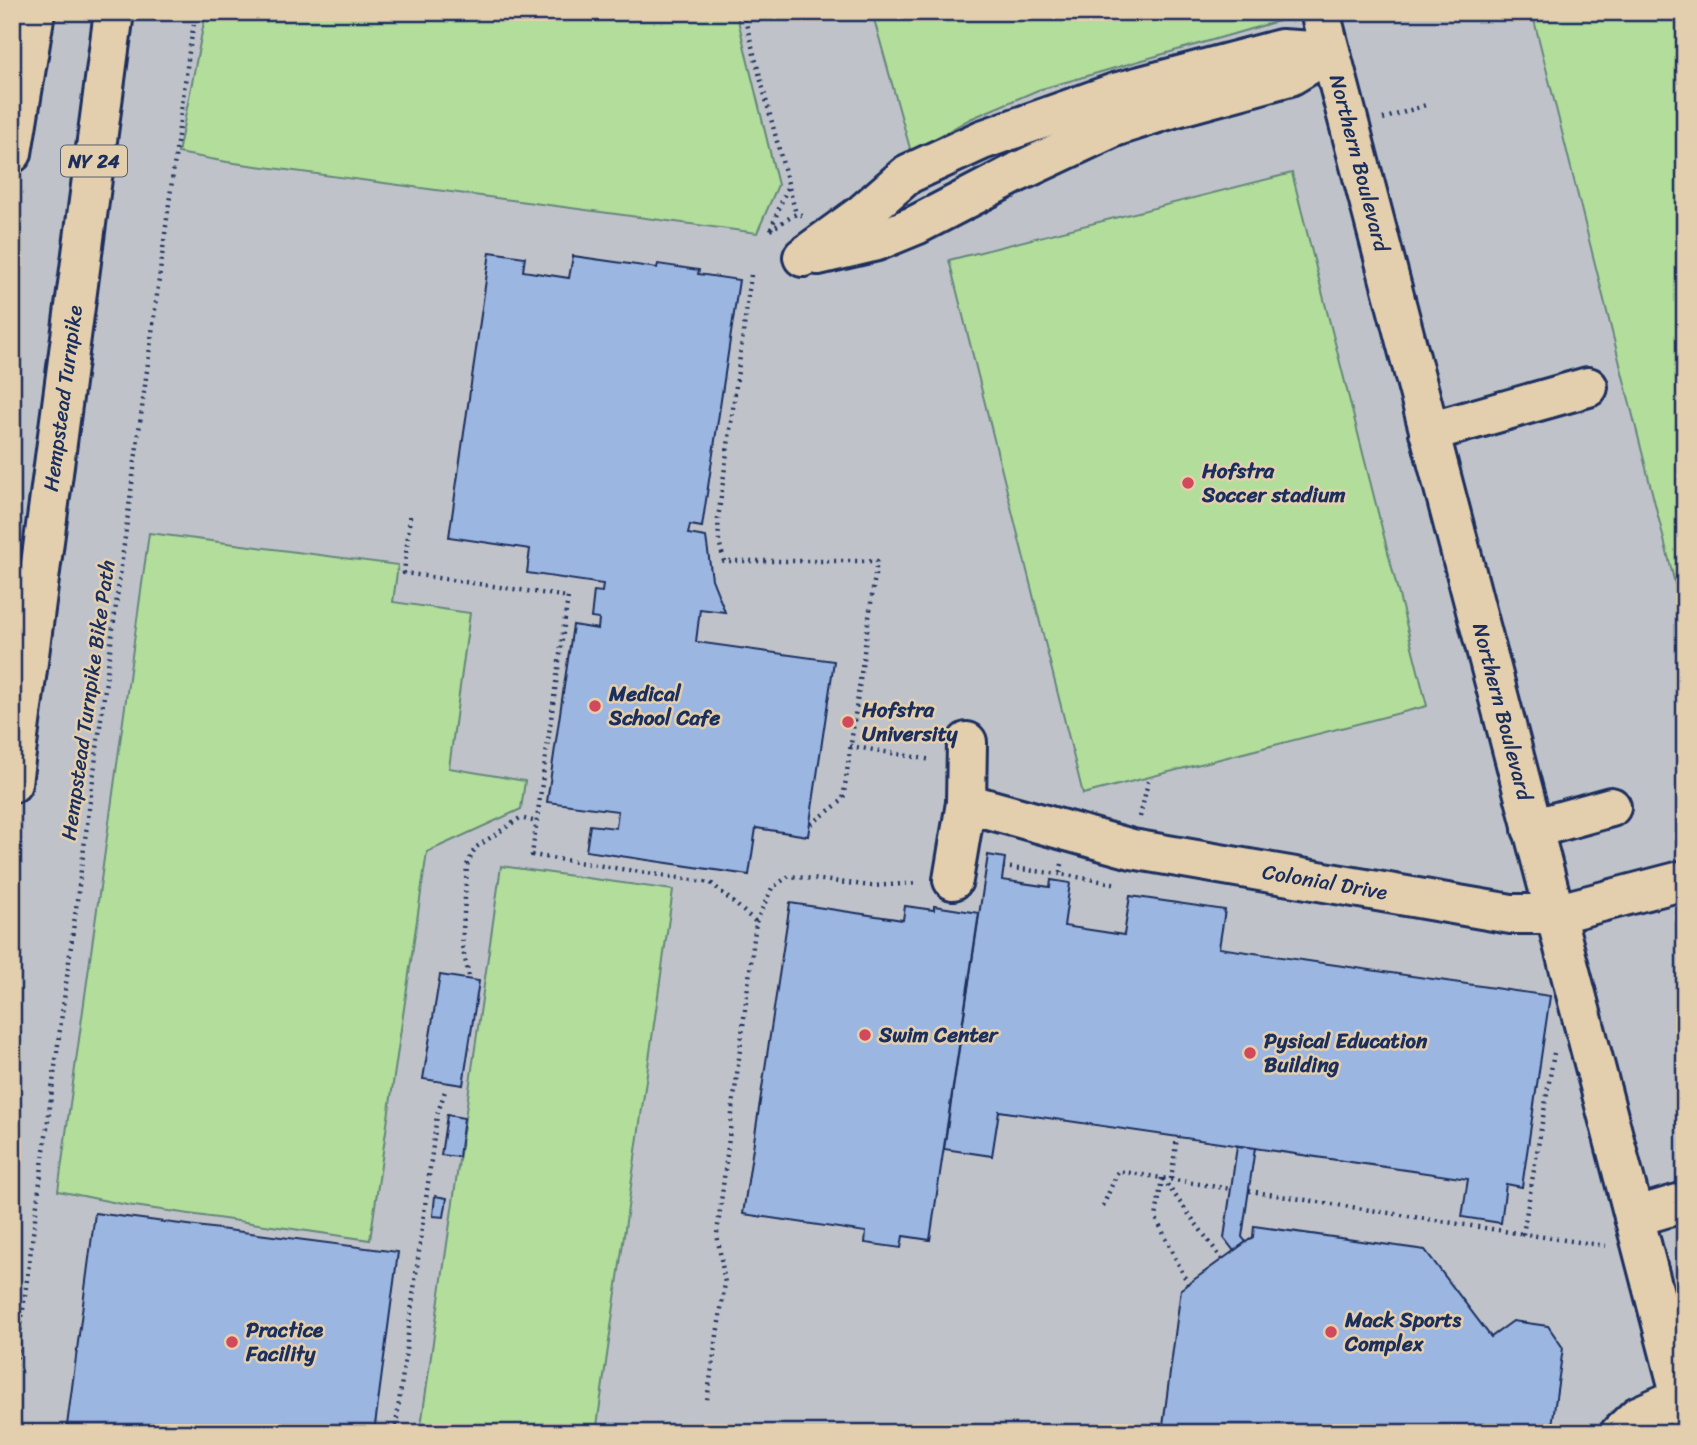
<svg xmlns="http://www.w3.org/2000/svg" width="1697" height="1445" viewBox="0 0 1697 1445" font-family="Sriracha,sans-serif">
<rect width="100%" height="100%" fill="#cec8be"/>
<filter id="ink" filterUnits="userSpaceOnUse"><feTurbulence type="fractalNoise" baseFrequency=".0143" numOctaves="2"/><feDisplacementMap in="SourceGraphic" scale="14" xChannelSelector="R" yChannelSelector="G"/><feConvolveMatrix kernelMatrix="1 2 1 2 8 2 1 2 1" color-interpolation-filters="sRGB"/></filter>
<g filter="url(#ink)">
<rect fill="#bfc3c9" x="12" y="12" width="1673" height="1421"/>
<g fill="#b2dd9b" stroke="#66867c" stroke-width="2">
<polygon points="206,12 736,12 778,185 757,233 227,162 178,153"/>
<polygon points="872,12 1295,12 1296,16 1038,90 970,119 911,152"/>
<polygon points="1532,12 1685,12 1685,624"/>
<polygon points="1292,173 1427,706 1083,794 949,260"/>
<polygon points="149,533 398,565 393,602 470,613 449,768 525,781 521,809 427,852 370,1240 127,1205 58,1191"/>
<polygon points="501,866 673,890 596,1433 420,1433"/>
</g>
<g fill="#9cb6e2" stroke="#1b2f5e" stroke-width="2">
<polygon points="490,252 525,257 523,271 569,278 573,256 657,268 658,264 699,270 698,274 739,280 702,527 690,525 688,534 706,537 712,579 725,612 700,609 696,642 834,661 808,836 756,828 749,875 586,851 590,825 616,828 618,811 547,802 573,625 598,629 599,619 591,618 594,591 602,592 603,584 527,573 530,549 449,537"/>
<polygon points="988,855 1005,858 1002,880 1050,887 1051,880 1070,883 1064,926 1124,935 1130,896 1225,910 1219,948 1550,996 1522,1187 1506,1184 1501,1223 1462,1217 1468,1179 999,1111 992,1156 944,1149"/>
<polygon points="790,903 903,920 905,906 934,910 934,906 979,913 930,1240 903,1236 901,1248 865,1243 866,1232 743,1214"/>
<polygon points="440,975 479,981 463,1085 423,1079"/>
<polygon points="447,1115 464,1118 459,1157 441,1155"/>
<polygon points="1237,1146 1255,1148 1242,1237 1246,1242 1234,1251 1224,1238"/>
<polygon points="435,1196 447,1198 444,1217 433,1216"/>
<polygon points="95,1213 398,1252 374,1433 66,1433"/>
<polygon points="1254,1226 1425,1250 1491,1337 1513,1321 1548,1326 1563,1348 1551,1433 1162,1433 1181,1289 1253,1237"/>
</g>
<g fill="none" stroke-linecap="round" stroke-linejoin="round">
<defs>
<g id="minor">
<path id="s1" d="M1320 12 1685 1412"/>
<polyline points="818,255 877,241 916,225 1018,172 1114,127 1173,108 1290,76 1330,52"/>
<polyline points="803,257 861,215 908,174 982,140 1118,92 1281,49 1330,52"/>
<polyline points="1429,432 1588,387"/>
<path id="s2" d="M966 803 1132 849 1511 914H1555L1685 880"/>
<polyline points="1532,829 1611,807"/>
<polyline points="953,880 966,803 967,742"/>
<polyline points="1634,1217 1685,1202"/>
<polyline points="1620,1433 1638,1416 1681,1397"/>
</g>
<g id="major">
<polyline points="12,153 35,12"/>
<path id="s3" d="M12 783 114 12"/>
</g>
</defs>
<use href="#minor" stroke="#1b2f5e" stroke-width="44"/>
<use href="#major" stroke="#1b2f5e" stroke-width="44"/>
<g stroke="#1b2f5e" stroke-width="4.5" stroke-dasharray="2 5" stroke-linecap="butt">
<polyline points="743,12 796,214"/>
<polyline points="1383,119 1429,104"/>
<polyline points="771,229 788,185"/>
<polyline points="770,230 796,214 802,215"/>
<polyline points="751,275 718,519 719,541 724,561 877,561 843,800 810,825"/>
<polyline points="410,516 404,573 568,597 532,855 711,883 756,922 717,1234 725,1283 707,1400"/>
<polyline points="850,746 932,760"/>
<polyline points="1140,817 1149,777"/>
<polyline points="1062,864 1060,874 1118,884"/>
<polyline points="1003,867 1060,874"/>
<polyline points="756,922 772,888 789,876 872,886 918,883"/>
<polyline points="469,976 462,946 467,865 475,848 520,818 537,822"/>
<polyline points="1554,1053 1523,1234 1606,1246"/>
<polyline points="1162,1178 1156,1218 1188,1284"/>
<polyline points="1163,1179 1222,1259"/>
<polyline points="1171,1179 1177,1137"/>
<polyline points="1249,1191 1523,1234"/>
<polyline points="1103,1206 1118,1171 1231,1189"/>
<polyline points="12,1393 189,52 196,12"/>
<polyline points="395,1433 437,1115 446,1088"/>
<polyline points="899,1433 900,1421"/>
</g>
<use href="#minor" stroke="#e3cfae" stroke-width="38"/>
<use href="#major" stroke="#e3cfae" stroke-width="38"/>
</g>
</g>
<g fill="#d1495b" stroke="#e3cfae" stroke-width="2.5">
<circle cx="1188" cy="483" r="7"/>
<circle cx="595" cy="706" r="7"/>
<circle cx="848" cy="722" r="7"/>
<circle cx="865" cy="1035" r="7"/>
<circle cx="1250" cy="1053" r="7"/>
<circle cx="1331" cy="1332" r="7"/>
<circle cx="232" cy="1342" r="7"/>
</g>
<g text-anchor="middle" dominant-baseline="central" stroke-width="5" stroke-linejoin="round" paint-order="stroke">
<rect fill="#e3cfae" stroke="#575f76" stroke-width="2" x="61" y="145.5" width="66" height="31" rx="5"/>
<g font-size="19" font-weight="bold" fill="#1b2f5e">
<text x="94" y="161">NY 24</text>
</g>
<g font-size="21" fill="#1b2f5e" stroke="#e3cfae">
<text stroke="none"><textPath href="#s1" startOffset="156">Northern Boulevard</textPath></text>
<text stroke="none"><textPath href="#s3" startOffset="388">Hempstead Turnpike</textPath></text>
<text transform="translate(88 700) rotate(-82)">Hempstead Turnpike Bike Path</text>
<text stroke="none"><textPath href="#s1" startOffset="723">Northern Boulevard</textPath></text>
<text stroke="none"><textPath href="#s2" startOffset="368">Colonial Drive</textPath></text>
</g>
<g font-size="21" font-weight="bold" fill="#1b2f5e" stroke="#e3cfae" text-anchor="start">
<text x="1202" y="471">Hofstra<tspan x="1202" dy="24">Soccer stadium</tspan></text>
<text x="609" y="694">Medical<tspan x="609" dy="24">School Cafe</tspan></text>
<text x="862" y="710">Hofstra<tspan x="862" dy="24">University</tspan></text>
<text x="879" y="1035">Swim Center</text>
<text x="1264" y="1041">Pysical Education<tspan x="1264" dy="24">Building</tspan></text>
<text x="1345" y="1320">Mack Sports<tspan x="1345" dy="24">Complex</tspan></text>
<text x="246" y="1330">Practice<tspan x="246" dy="24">Facility</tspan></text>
</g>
</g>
<rect width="1697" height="1445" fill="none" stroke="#e3cfae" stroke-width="42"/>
<rect x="21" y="21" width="1655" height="1403" fill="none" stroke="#1b2f5e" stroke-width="2.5" filter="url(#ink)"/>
</svg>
